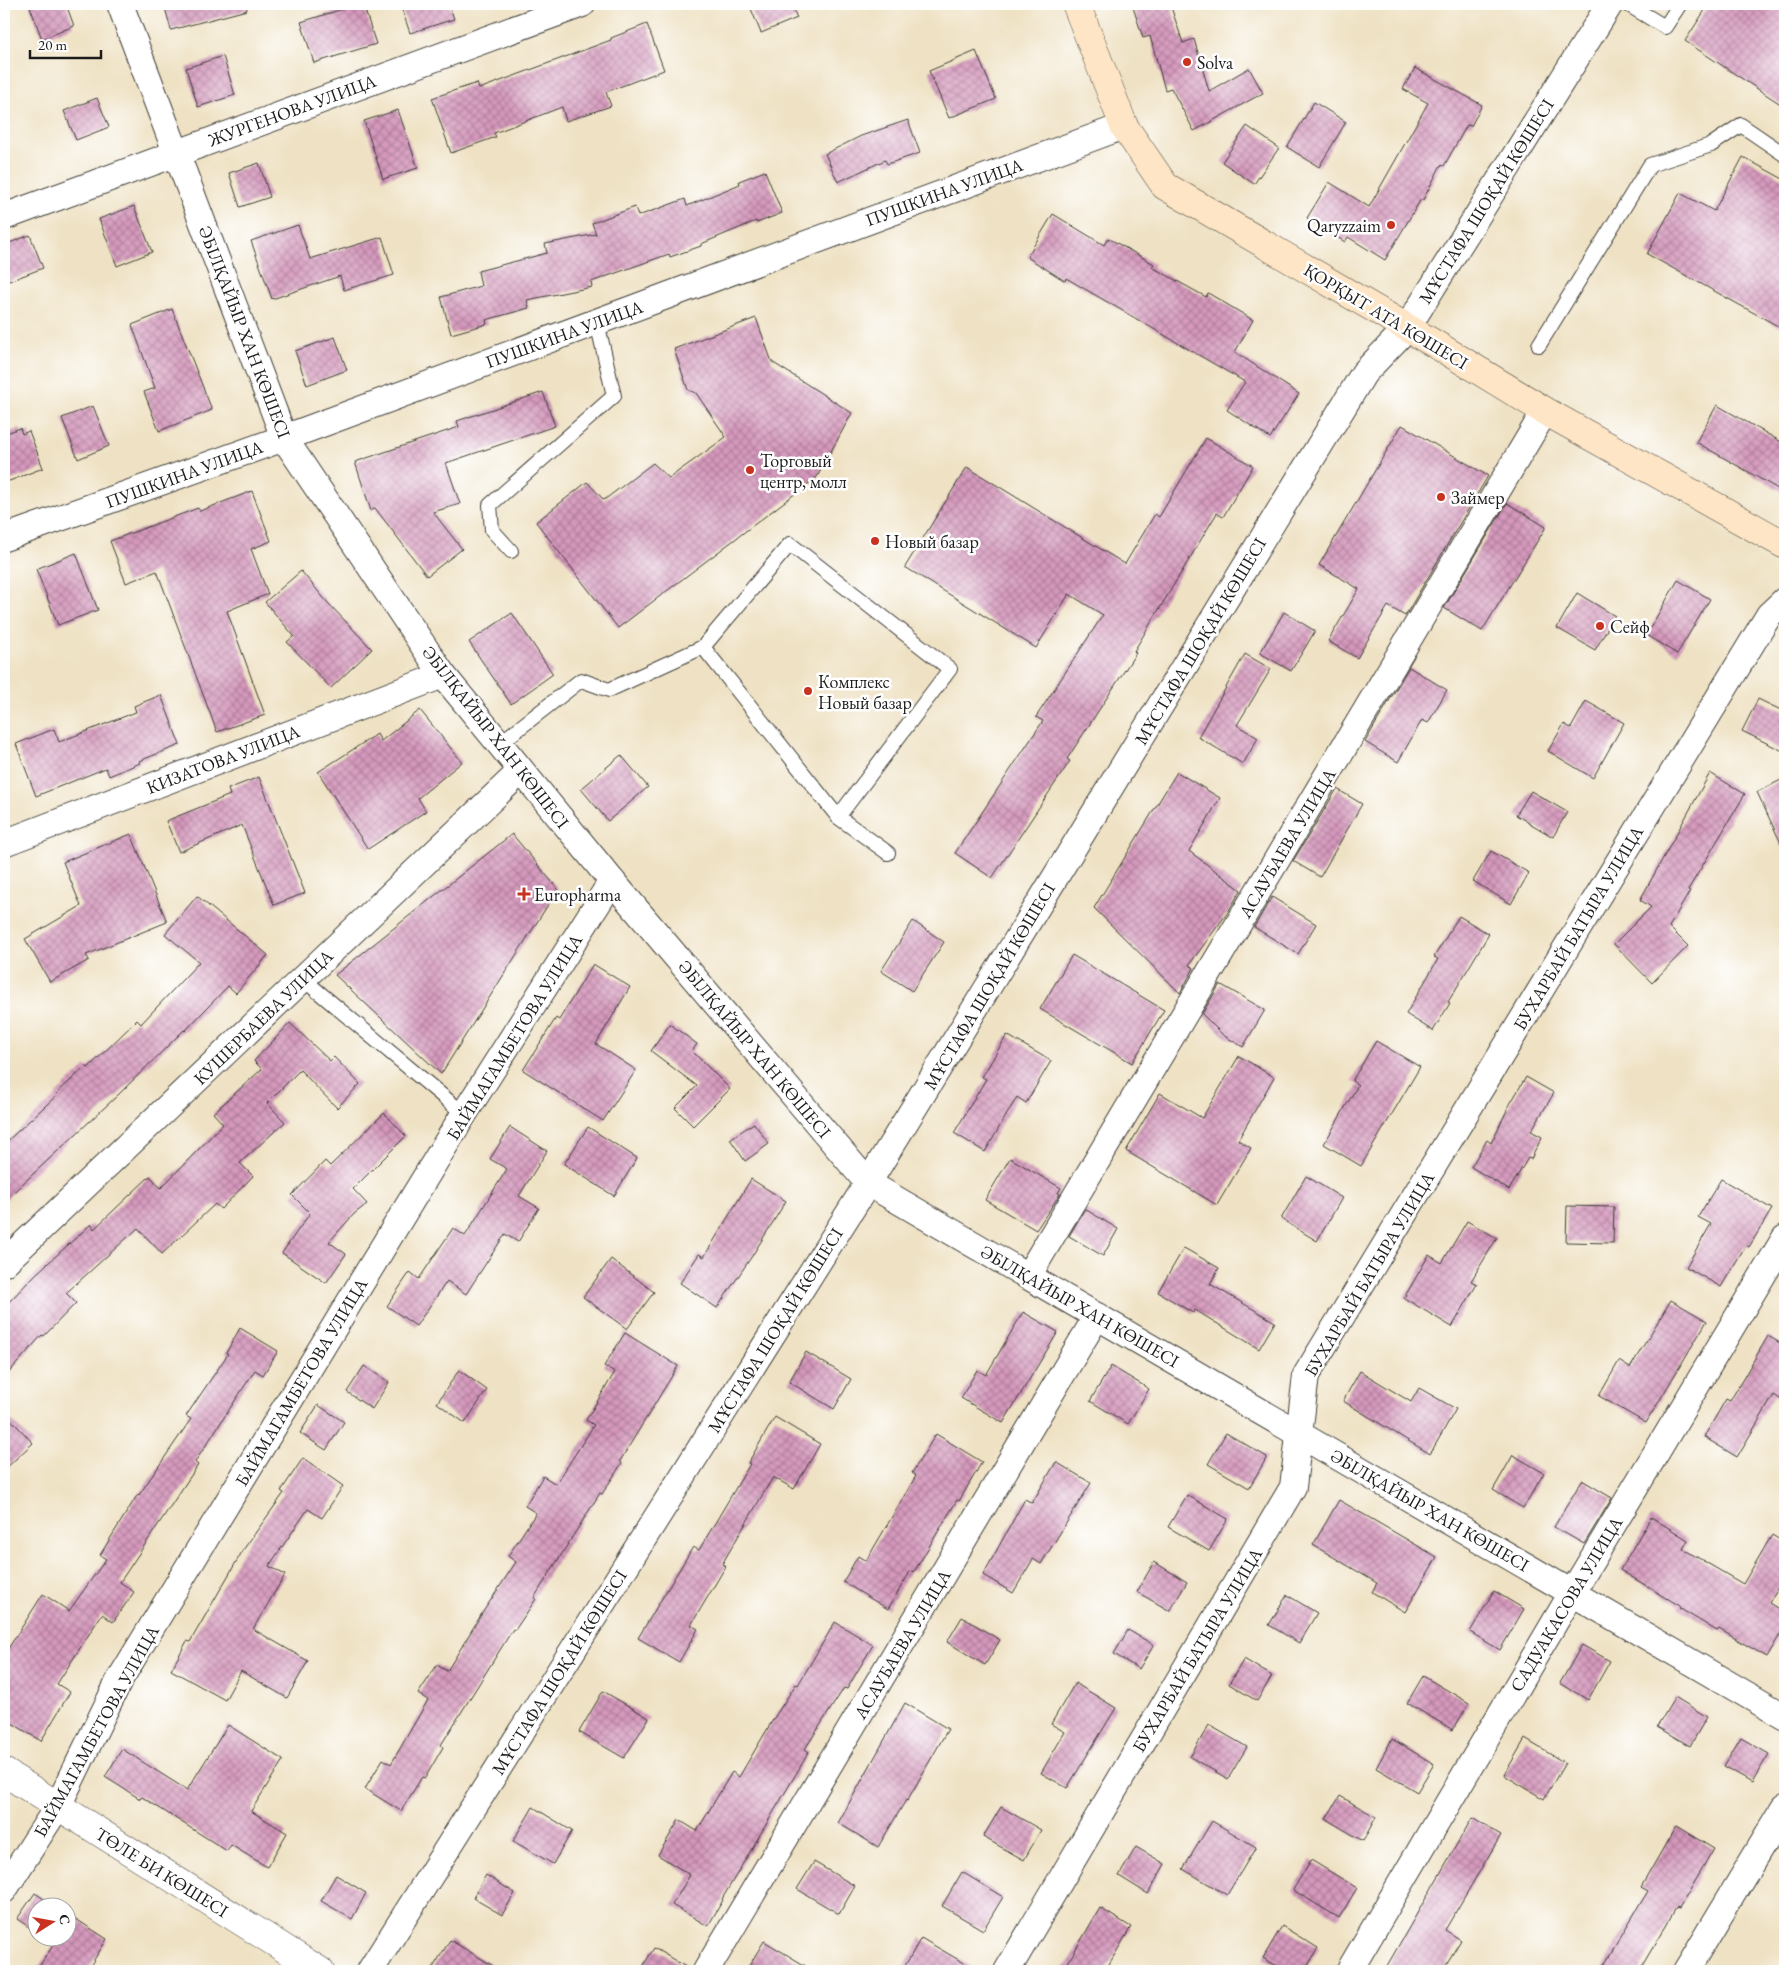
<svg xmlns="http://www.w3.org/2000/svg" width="1789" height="1975" viewBox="0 0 1789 1975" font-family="'EB Garamond',serif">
<defs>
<pattern id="building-cross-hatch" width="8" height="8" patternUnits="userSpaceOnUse" patternTransform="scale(1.25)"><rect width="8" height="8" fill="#d699bd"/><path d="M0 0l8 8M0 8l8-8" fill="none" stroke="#ad7c99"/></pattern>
</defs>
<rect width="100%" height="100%" fill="#fff"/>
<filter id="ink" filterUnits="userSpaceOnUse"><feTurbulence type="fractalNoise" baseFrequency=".02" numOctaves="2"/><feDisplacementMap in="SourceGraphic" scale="10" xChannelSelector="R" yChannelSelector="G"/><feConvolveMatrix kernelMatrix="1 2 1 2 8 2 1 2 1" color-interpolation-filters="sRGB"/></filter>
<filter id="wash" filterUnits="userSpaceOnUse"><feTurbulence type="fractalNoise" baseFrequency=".0096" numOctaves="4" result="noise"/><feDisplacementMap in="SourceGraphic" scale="20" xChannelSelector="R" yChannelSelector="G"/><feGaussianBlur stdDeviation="1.12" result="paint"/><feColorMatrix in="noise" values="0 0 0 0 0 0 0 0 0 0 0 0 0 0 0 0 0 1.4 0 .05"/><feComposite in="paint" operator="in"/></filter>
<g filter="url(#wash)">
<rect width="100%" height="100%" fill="#efe2c4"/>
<g id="blocks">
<g fill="url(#building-cross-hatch)">
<polygon points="29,4 66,4 74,26 42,39"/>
<polygon points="164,4 246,4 247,10 171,30"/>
<polygon points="359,4 363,4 376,44 314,63 301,22"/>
<polygon points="400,4 449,4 454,19 410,33"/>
<polygon points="749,4 791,4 797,18 761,33"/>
<polygon points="1132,4 1170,4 1183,43 1194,39 1209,91 1249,68 1263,93 1194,131 1171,88 1165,90 1150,36 1143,38"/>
<polygon points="1709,4 1785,4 1785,107 1685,41"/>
<polygon points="647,24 664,70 606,92 611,106 566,121 562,107 494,133 496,137 451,153 432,98 477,83 479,89 611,40 611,38"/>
<polygon points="976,51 996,99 949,118 929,71"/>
<polygon points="223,56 235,95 198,107 186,68"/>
<polygon points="1415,68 1482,105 1471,126 1467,125 1444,166 1441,165 1423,200 1421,199 1385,260 1348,237 1345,242 1307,218 1329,182 1369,207 1428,103 1403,89"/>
<polygon points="97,98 109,127 76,140 64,111"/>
<polygon points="1314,102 1346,122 1319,167 1287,147"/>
<polygon points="398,110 418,168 383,179 364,121"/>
<polygon points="908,120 920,153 887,164 885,160 838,182 825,154 861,136"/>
<polygon points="1247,126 1279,148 1254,184 1222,162"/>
<polygon points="1743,157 1785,180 1785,330 1647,254 1680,193 1714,211"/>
<polygon points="259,163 270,197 240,207 229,173"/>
<polygon points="765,171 782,213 757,223 756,221 701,244 701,246 670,257 669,254 591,282 592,287 527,300 529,308 486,320 487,324 451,334 441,297 481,286 478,271 547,253 545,244 596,234 592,223 635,207 638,216 685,199 687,206 740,184 739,181"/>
<polygon points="134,206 152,252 117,266 99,219"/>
<polygon points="1053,214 1104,245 1108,238 1154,264 1152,267 1206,297 1208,293 1253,320 1235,352 1299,394 1270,438 1227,410 1245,382 1066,278 1065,281 1027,257"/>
<polygon points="298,225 310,259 382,237 394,275 344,290 340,276 272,299 251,241"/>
<polygon points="30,235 43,268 4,283 4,245"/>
<polygon points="172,309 212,410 159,431 144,392 155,388 132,325"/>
<polygon points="756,318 772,362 852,413 817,477 618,628 536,522 587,482 604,500 653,463 669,478 726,437 696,393 688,390 674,349"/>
<polygon points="335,337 347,370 307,385 295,351"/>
<polygon points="543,392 555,426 446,463 460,504 433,512 462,549 427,576 375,508 371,511 355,462 459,427 457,421"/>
<polygon points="1717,405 1785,444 1785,493 1696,442"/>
<polygon points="93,406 109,446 78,459 62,418"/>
<polygon points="1402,425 1488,476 1405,616 1388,606 1357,658 1328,641 1359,589 1319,565"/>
<polygon points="20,428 22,434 29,431 43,468 4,483 4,434"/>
<polygon points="1206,438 1253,466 1223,517 1217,513 1134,651 1136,653 1067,759 1070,761 992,878 955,853 1043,721 1036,717 1103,615 1069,594 1036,648 905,567 967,467 1125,564 1155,514 1159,517"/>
<polygon points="252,491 271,541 251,549 268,594 227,611 265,715 217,732 157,571 126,583 110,541 198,508 200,511"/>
<polygon points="1507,503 1546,527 1482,631 1444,608"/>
<polygon points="76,553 98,610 58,625 36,569"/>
<polygon points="301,571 328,603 372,649 331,688 287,642 294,636 265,602"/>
<polygon points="1678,580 1710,599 1677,654 1646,635"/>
<polygon points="1577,593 1615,616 1595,650 1557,628"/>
<polygon points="1284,612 1315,631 1291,671 1260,653"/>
<polygon points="512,613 553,674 511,704 469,642"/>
<polygon points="1245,654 1271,669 1237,725 1258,738 1243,764 1198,737"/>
<polygon points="1409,667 1447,690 1428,723 1422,720 1398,762 1365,742"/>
<polygon points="161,695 180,745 139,761 140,763 109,776 106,768 36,796 16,744 54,729 59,742 136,712 134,706"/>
<polygon points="1758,699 1785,712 1785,752 1742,731"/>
<polygon points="1586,701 1624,723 1593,778 1548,751 1564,724 1571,728"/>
<polygon points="420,710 462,762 418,798 426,811 368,849 318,772 377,734 381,741"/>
<polygon points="621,755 648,787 608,821 581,789"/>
<polygon points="1177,772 1220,798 1189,851 1241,890 1228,912 1189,965 1194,968 1180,993 1094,908"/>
<polygon points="1710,773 1745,794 1688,890 1690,891 1669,927 1688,946 1652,983 1614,944 1651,907 1640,900"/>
<polygon points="259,777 305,893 274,905 242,825 179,852 166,821 230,795 228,789"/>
<polygon points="1785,778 1785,852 1757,792"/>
<polygon points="1337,789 1362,804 1320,877 1293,861"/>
<polygon points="1531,791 1567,812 1553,837 1516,815"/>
<polygon points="131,834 167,922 86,955 89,960 50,982 25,939 81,906 63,862"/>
<polygon points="512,834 558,889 441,1074 335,975"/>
<polygon points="1491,851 1529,873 1511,904 1473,881"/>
<polygon points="197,896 268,955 236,993 228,986 185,1031 184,1030 118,1095 4,1201 4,1144 57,1095 56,1094 86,1066 88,1068 137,1020 141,1024 199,962 165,934"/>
<polygon points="1272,897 1316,924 1298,954 1254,927"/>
<polygon points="1459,916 1489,934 1448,1002 1450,1003 1433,1031 1406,1014 1438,959 1434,957"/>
<polygon points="913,921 944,942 912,991 881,971"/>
<polygon points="1072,955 1164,1010 1132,1063 1040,1009"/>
<polygon points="593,964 630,987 596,1044 636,1070 603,1121 523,1070 556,1018 559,1020"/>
<polygon points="1220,984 1265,1010 1243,1047 1223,1035 1202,1014"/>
<polygon points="290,1023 330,1061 334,1057 360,1084 337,1108 300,1070 267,1103 285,1122 240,1163 253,1176 221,1209 215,1204 162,1254 138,1228 66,1293 76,1303 44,1336 42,1335 4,1378 4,1307 36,1274 91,1224 94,1229 150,1176 161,1188 223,1124 213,1113 262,1069 254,1061"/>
<polygon points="670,1024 697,1044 692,1051 730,1089 693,1126 675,1108 697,1086 651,1051"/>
<polygon points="1007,1035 1051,1061 1026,1103 1017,1097 985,1152 954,1133 986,1079 982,1077"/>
<polygon points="1376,1041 1420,1067 1361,1166 1324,1144 1358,1085 1352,1081"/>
<polygon points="1239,1056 1274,1077 1238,1140 1251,1148 1217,1205 1126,1151 1160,1093 1202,1118"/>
<polygon points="1526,1077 1554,1093 1531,1131 1542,1137 1531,1159 1528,1158 1509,1190 1471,1167 1487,1140 1491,1143 1510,1104"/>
<polygon points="384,1113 406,1136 353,1189 367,1204 354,1214 329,1242 346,1254 326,1283 282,1253 310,1213 292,1195 325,1161 330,1166"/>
<polygon points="754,1123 769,1144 745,1161 730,1139"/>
<polygon points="510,1127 547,1151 519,1196 539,1208 518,1242 505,1234 466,1294 447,1281 416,1326 387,1306 410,1272 419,1279 453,1228 465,1236 507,1169 490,1159"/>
<polygon points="588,1127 637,1158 614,1196 564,1164"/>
<polygon points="1010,1158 1061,1188 1058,1193 1060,1194 1036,1230 985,1200"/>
<polygon points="1306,1176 1342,1198 1317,1241 1281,1219"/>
<polygon points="751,1179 786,1201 752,1256 717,1308 680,1283 699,1254 704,1257"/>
<polygon points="1721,1179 1772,1209 1749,1247 1746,1245 1721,1287 1686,1267 1711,1224 1698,1217"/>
<polygon points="1567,1206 1614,1207 1613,1243 1566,1242"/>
<polygon points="1085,1209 1118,1229 1103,1256 1069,1236"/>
<polygon points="1467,1221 1497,1238 1471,1281 1477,1284 1452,1327 1404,1298 1429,1255 1442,1263"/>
<polygon points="1184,1248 1219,1268 1210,1284 1275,1322 1259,1349 1195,1310 1193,1313 1158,1292"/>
<polygon points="611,1259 654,1292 627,1329 583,1297"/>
<polygon points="1671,1300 1707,1321 1646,1423 1599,1396 1619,1361 1630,1368"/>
<polygon points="1023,1312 1058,1332 1003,1423 961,1398 977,1370 986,1375"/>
<polygon points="240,1328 278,1351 263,1375 255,1370 195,1462 198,1465 120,1582 134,1592 113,1622 102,1614 57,1684 70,1692 41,1741 4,1718 4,1655 43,1594 69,1611 106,1559 100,1555 138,1494 139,1495 191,1419 186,1416 228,1354 226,1353"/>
<polygon points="625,1333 678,1366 620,1461 622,1463 602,1494 600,1493 534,1598 536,1599 515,1630 513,1629 441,1745 443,1747 425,1778 422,1777 401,1811 365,1789 383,1759 391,1764 428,1700 418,1694 437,1665 447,1671 481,1615 516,1562 508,1556 536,1513 525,1506 543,1476 556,1484 594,1425 586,1420 615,1372 604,1366"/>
<polygon points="1768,1336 1785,1346 1785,1402 1774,1395 1737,1457 1704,1437 1726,1399 1730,1401"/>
<polygon points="806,1352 851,1379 834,1409 789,1382"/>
<polygon points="364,1366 389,1382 372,1409 347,1392"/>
<polygon points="1111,1366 1149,1389 1128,1424 1090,1401"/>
<polygon points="459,1370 487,1390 465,1423 437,1403"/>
<polygon points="1360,1371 1411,1402 1419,1388 1456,1409 1430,1454 1343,1401"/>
<polygon points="318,1405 344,1422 326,1450 300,1433"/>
<polygon points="4,1412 33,1443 4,1470"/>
<polygon points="775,1417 820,1444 794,1489 773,1477 722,1564 726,1566 691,1625 698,1629 679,1662 638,1638 693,1547 699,1550 750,1464 748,1463"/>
<polygon points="1226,1433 1267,1457 1249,1488 1208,1464"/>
<polygon points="936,1434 982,1462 959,1501 957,1500 914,1572 911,1570 888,1609 843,1582 858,1556 866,1561 916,1476 912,1473"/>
<polygon points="1513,1455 1544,1473 1523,1508 1493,1490"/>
<polygon points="303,1458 343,1486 322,1518 308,1509 269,1566 285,1575 253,1629 308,1661 287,1698 241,1671 225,1700 171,1670 187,1641 190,1642 243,1550 284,1493 281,1491"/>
<polygon points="1056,1462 1091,1483 1041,1564 1033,1559 1013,1593 983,1575 1025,1499 1032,1503"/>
<polygon points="1582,1480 1612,1498 1584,1544 1554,1527"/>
<polygon points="1187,1495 1228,1519 1209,1551 1168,1527"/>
<polygon points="1339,1500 1437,1557 1405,1612 1372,1592 1377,1583 1313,1545"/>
<polygon points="1651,1517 1688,1540 1683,1549 1743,1584 1772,1535 1785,1543 1785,1575 1769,1603 1785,1613 1785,1626 1767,1657 1719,1629 1717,1631 1679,1608 1680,1606 1620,1570"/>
<polygon points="1154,1562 1187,1582 1170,1611 1137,1592"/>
<polygon points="1494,1591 1524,1609 1500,1650 1470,1632"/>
<polygon points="1287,1595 1317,1613 1299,1643 1269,1625"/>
<polygon points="962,1617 1000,1640 985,1665 947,1642"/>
<polygon points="835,1622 873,1645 847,1689 844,1688 805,1749 809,1752 722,1899 723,1900 708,1926 672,1905 690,1875 658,1855 679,1820 697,1831 732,1772 739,1777 774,1718 796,1684 798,1685"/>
<polygon points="1128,1630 1154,1645 1139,1669 1114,1654"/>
<polygon points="1582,1645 1610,1661 1588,1700 1560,1683"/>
<polygon points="1244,1659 1272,1676 1257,1701 1229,1684"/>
<polygon points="1423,1676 1469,1703 1453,1730 1407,1703"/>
<polygon points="1075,1683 1116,1708 1067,1788 1041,1773 1065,1732 1051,1724"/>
<polygon points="603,1691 649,1718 624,1758 579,1732"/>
<polygon points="1675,1697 1707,1717 1690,1746 1657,1727"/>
<polygon points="905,1703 948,1729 907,1801 906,1800 878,1847 838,1823"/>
<polygon points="228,1725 283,1760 251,1811 287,1833 267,1867 231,1845 227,1851 142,1797 140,1799 105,1777 122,1749 187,1790"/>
<polygon points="1209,1725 1247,1747 1228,1779 1190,1757"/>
<polygon points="1741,1738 1769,1754 1752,1782 1724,1766"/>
<polygon points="1392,1739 1434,1764 1417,1792 1376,1768"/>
<polygon points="1525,1739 1565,1763 1544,1799 1504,1775"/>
<polygon points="1340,1796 1376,1817 1363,1841 1326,1819"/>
<polygon points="533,1807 572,1831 553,1864 513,1841"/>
<polygon points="1001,1807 1041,1830 1024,1860 983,1837"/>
<polygon points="1472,1818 1501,1835 1445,1930 1461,1940 1442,1971 1384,1971"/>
<polygon points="1212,1821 1256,1847 1227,1895 1183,1869"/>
<polygon points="1676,1826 1714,1849 1679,1909 1676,1908 1639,1971 1600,1971 1648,1891 1641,1887"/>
<polygon points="1136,1847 1165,1864 1148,1894 1119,1876"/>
<polygon points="1311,1860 1357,1888 1339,1918 1293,1890"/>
<polygon points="814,1862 855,1886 839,1914 797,1889"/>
<polygon points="962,1872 1003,1897 983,1930 942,1906"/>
<polygon points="336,1875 366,1893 352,1919 321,1901"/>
<polygon points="486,1875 515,1893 502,1915 473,1898"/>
<polygon points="35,1893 58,1908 38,1908 38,1933 17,1919"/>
<polygon points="1100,1908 1131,1927 1105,1971 1063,1971"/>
<polygon points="68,1914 107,1939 87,1971 36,1971 54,1944 44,1938 68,1938"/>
<polygon points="1282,1926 1318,1948 1305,1971 1286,1971 1263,1958"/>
<polygon points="921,1938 978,1971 902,1971"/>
<polygon points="450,1940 502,1971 431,1971"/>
<polygon points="764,1941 814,1971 746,1971"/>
<polygon points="654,1948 691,1970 691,1971 640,1971"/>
</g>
</g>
</g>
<g filter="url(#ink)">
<use href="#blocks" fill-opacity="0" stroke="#3c3a35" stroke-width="1"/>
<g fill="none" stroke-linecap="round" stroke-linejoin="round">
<defs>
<g id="service">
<polyline points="1627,4 1665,27 1680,4"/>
<polyline points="1539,345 1650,165 1711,145 1741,125 1785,155"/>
<polyline points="511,551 492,530 490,505 614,396 597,322"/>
<polyline points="703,647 838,817"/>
<polyline points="499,744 581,680 609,690 703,647 790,544 950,669 838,817 888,853"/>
<polyline points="303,979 464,1114"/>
</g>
<g id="minor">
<polyline points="120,4 284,438 443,675 612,881 868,1183 1785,1717"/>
<polyline points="4,217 582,4"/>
<polyline points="4,538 284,438 1124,126"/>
<polyline points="4,843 443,675"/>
<polyline points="4,1263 521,771"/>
<polyline points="1028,1276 1545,411"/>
<polyline points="4,1890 58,1806 120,1679 464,1114 612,881"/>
<polyline points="370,1971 868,1183 1364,373 1407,328 1610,4"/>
<polyline points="706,1971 1097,1316"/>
<polyline points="1007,1971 1293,1487 1306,1375 1769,615 1785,600"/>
<polyline points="1349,1971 1572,1593 1785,1238"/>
<polyline points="1686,1971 1785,1807"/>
</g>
<polyline id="tertiary" points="4,1772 320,1971"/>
<polyline id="secondary" points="1076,4 1124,126 1165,186 1440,347 1545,411 1785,545"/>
</defs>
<use href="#service" stroke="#3c3a35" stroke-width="16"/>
<use href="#minor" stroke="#3c3a35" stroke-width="28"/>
<use href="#tertiary" stroke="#3c3a35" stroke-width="29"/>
<use href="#secondary" stroke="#3c3a35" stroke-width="29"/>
<use href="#service" stroke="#fff" stroke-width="14"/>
<use href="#minor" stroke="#fff" stroke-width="26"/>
<use href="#tertiary" stroke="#fff" stroke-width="28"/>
<use href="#secondary" stroke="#fde5c5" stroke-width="28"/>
</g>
</g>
<g fill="#c8321e" stroke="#fff" stroke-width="2">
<circle cx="1187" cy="62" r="5"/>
<circle cx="1391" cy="225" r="5"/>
<circle cx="750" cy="470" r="5"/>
<circle cx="1441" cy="497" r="5"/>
<circle cx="875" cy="541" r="5"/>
<circle cx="1600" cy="626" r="5"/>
<circle cx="808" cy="691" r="5"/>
<path d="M521.5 886.5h5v5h5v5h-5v5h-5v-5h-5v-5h5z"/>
</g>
<g text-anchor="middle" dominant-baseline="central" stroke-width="5" stroke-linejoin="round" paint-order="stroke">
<g font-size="18" fill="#1c1c1c" stroke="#fff" text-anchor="start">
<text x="1197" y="62">Solva</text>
<text x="1381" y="225" text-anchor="end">Qaryzzaim</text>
<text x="760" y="460">Торговый<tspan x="760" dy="21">центр, молл</tspan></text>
<text x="1451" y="497">Займер</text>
<text x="885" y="541">Новый базар</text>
<text x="1610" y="626">Сейф</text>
<text x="818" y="681">Комплекс<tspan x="818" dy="21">Новый базар</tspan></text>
<text x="534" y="894">Europharma</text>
</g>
<g font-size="18" fill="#1c1c1c" stroke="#fff">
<text transform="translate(292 110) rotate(-20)">ЖУРГЕНОВА УЛИЦА</text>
<text transform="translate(944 192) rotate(-20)">ПУШКИНА УЛИЦА</text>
<text transform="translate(1486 201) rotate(-58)">МҰСТАФА ШОҚАЙ КӨШЕСІ</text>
<text transform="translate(1386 316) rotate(31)">ҚОРҚЫТ АТА КӨШЕСІ</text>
<text transform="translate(245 332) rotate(69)">ӘБІЛҚАЙЫР ХАН КӨШЕСІ</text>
<text transform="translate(564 334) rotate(-20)">ПУШКИНА УЛИЦА</text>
<text transform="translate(184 474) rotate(-20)">ПУШКИНА УЛИЦА</text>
<text transform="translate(1200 641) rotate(-59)">МҰСТАФА ШОҚАЙ КӨШЕСІ</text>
<text transform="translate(496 737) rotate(52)">ӘБІЛҚАЙЫР ХАН КӨШЕСІ</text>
<text transform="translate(223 759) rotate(-21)">КИЗАТОВА УЛИЦА</text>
<text transform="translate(1287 843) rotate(-59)">АСАУБАЕВА УЛИЦА</text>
<text transform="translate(1578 928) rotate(-59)">БУХАРБАЙ БАТЫРА УЛИЦА</text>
<text transform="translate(989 986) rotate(-59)">МҰСТАФА ШОҚАЙ КӨШЕСІ</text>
<text transform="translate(263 1017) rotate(-44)">КУШЕРБАЕВА УЛИЦА</text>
<text transform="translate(514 1037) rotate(-58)">БАЙМАГАМБЕТОВА УЛИЦА</text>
<text transform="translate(755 1049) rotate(50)">ӘБІЛҚАЙЫР ХАН КӨШЕСІ</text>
<text transform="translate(1369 1274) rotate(-59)">БУХАРБАЙ БАТЫРА УЛИЦА</text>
<text transform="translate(1080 1306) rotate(30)">ӘБІЛҚАЙЫР ХАН КӨШЕСІ</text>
<text transform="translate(775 1330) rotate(-58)">МҰСТАФА ШОҚАЙ КӨШЕСІ</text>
<text transform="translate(301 1382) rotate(-59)">БАЙМАГАМБЕТОВА УЛИЦА</text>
<text transform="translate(1430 1510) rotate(30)">ӘБІЛҚАЙЫР ХАН КӨШЕСІ</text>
<text transform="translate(1566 1604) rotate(-59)">САДУАКАСОВА УЛИЦА</text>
<text transform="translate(902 1644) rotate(-59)">АСАУБАЕВА УЛИЦА</text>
<text transform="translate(1197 1650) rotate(-59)">БУХАРБАЙ БАТЫРА УЛИЦА</text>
<text transform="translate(559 1672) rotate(-58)">МҰСТАФА ШОҚАЙ КӨШЕСІ</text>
<text transform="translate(96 1731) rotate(-61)">БАЙМАГАМБЕТОВА УЛИЦА</text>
<text transform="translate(162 1872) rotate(32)">ТӨЛЕ БИ КӨШЕСІ</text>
</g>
</g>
<rect width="1789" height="1975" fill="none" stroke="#fff" stroke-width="20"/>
<g transform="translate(52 1922) rotate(79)"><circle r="24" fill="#ffffff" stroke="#a4a4a4"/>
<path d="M0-4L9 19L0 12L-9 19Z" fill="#c8321e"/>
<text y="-8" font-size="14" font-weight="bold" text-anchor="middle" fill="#1c1c1c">С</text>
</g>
<path d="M30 50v8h71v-8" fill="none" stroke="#1c1c1c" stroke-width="2.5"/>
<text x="38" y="50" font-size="15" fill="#1c1c1c" stroke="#ffffff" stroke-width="4" paint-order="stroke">20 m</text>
</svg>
